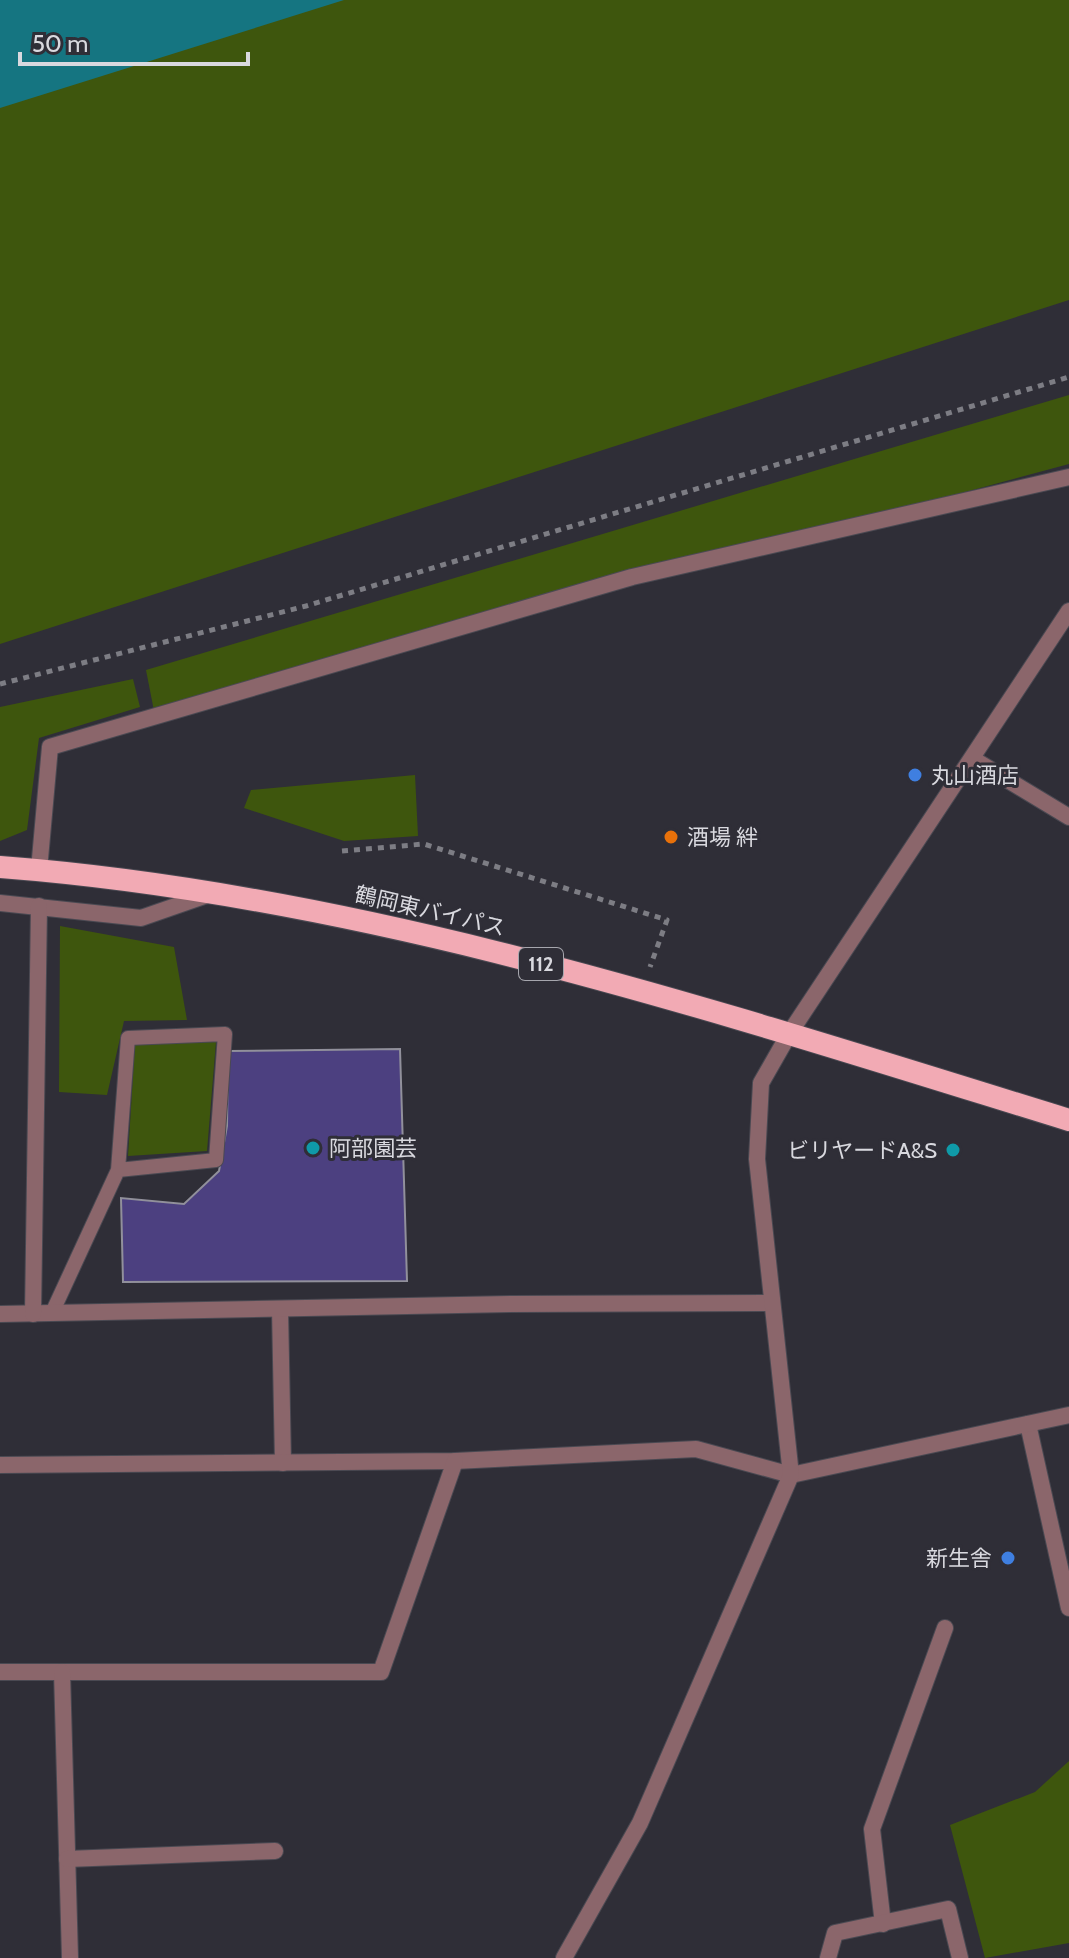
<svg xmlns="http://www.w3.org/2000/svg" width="1069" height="1958" viewBox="0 0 1069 1958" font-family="Cabin,'Noto Sans JP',sans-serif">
<rect width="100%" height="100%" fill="#2f2e37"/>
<g fill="#3e560d">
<polygon points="0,0 1069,0 1069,300 0,644"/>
<polygon points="1069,395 1069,464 154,711 146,670"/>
<polygon points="133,679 140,707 39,738 27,830 0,841 0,707"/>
<polygon points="415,775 418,836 344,841 244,808 251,790"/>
<polygon points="60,926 174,947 187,1020 124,1021 107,1095 59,1092"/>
<polygon points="216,1042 207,1151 128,1156 135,1043"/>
<polygon points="1069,1761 1069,1943 985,1958 950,1825 1035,1792"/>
</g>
<polygon fill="#157581" points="0,0 344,0 0,108"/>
<polygon fill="#4c4080" stroke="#91909b" stroke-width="2" points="400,1049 407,1281 123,1282 121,1198 184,1204 219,1171 227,1126 228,1051"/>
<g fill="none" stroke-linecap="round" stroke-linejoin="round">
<defs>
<polyline id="service" points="52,1313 118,1170 216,1160 225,1034 128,1038 118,1170"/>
<g id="minor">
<polyline points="973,759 1069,817"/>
<polyline points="39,870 50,747 632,577 1069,477"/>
<polyline points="0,903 141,918 210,894"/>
<polyline points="280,1309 283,1463"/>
<polyline points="0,1314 510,1304 772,1303"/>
<polyline points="33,1314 39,906"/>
<polyline points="1028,1424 1069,1608"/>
<polyline points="0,1465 455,1461 696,1449 791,1475 1069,1415"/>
<polyline points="0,1672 381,1672 455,1461"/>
<polyline points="62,1672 70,1958"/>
<polyline points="67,1859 275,1851"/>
<polyline points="883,1924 872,1829 945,1628"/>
<polyline points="564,1958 640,1823 791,1475 757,1159 761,1083 789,1034 1069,611"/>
<polyline points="828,1958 835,1933 948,1909 960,1958"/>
</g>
<path id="trunk" d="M0 867C367 895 719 1012 1069 1120"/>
</defs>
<use href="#service" stroke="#4a4952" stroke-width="16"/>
<use href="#minor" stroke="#4a4952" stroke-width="18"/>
<use href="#trunk" stroke="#4a4952" stroke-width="24"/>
<g stroke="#7d7d84" stroke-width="5" stroke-dasharray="6 6" stroke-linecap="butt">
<polyline points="0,684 306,606 1069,377"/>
<polyline points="342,851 424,844 667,920 650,967"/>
</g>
<use href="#service" stroke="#8b666b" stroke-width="14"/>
<use href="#minor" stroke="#8b666b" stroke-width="16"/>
<use href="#trunk" stroke="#f2aab4" stroke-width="22"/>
</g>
<g fill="#3f7fe0" stroke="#2f2e37" stroke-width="3">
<circle cx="915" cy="775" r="8"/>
<circle cx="1008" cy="1558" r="8"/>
</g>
<circle fill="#e8710a" stroke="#2f2e37" stroke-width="3" cx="671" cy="837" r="8"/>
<g fill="#0f9aa8" stroke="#2f2e37" stroke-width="3">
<circle cx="313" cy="1148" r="8"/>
<circle cx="953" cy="1150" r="8"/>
</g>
<g text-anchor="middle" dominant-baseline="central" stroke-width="6" stroke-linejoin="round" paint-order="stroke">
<rect fill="#2f2e37" stroke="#a6a6ad" stroke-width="2" x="519" y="948" width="44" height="32" rx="6"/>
<g font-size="20" font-weight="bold" fill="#d9d9df">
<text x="541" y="964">112</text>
</g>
<g font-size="22" fill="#d9d9df" stroke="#2f2e37" text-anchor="start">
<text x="931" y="775">丸山酒店</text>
<text x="687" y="837">酒場 絆</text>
<text x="329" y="1148">阿部園芸</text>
<text x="937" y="1150" text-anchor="end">ビリヤードA&amp;S</text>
<text x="992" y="1558" text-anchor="end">新生舎</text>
</g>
<g font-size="22" fill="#d9d9df" stroke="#2f2e37">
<text transform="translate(430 911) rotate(13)">鶴岡東バイパス</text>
</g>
</g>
<path d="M20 52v12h228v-12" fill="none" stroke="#d9d9df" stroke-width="4"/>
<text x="32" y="52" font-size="24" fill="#d9d9df" stroke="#2f2e37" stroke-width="6" paint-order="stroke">50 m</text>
</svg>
